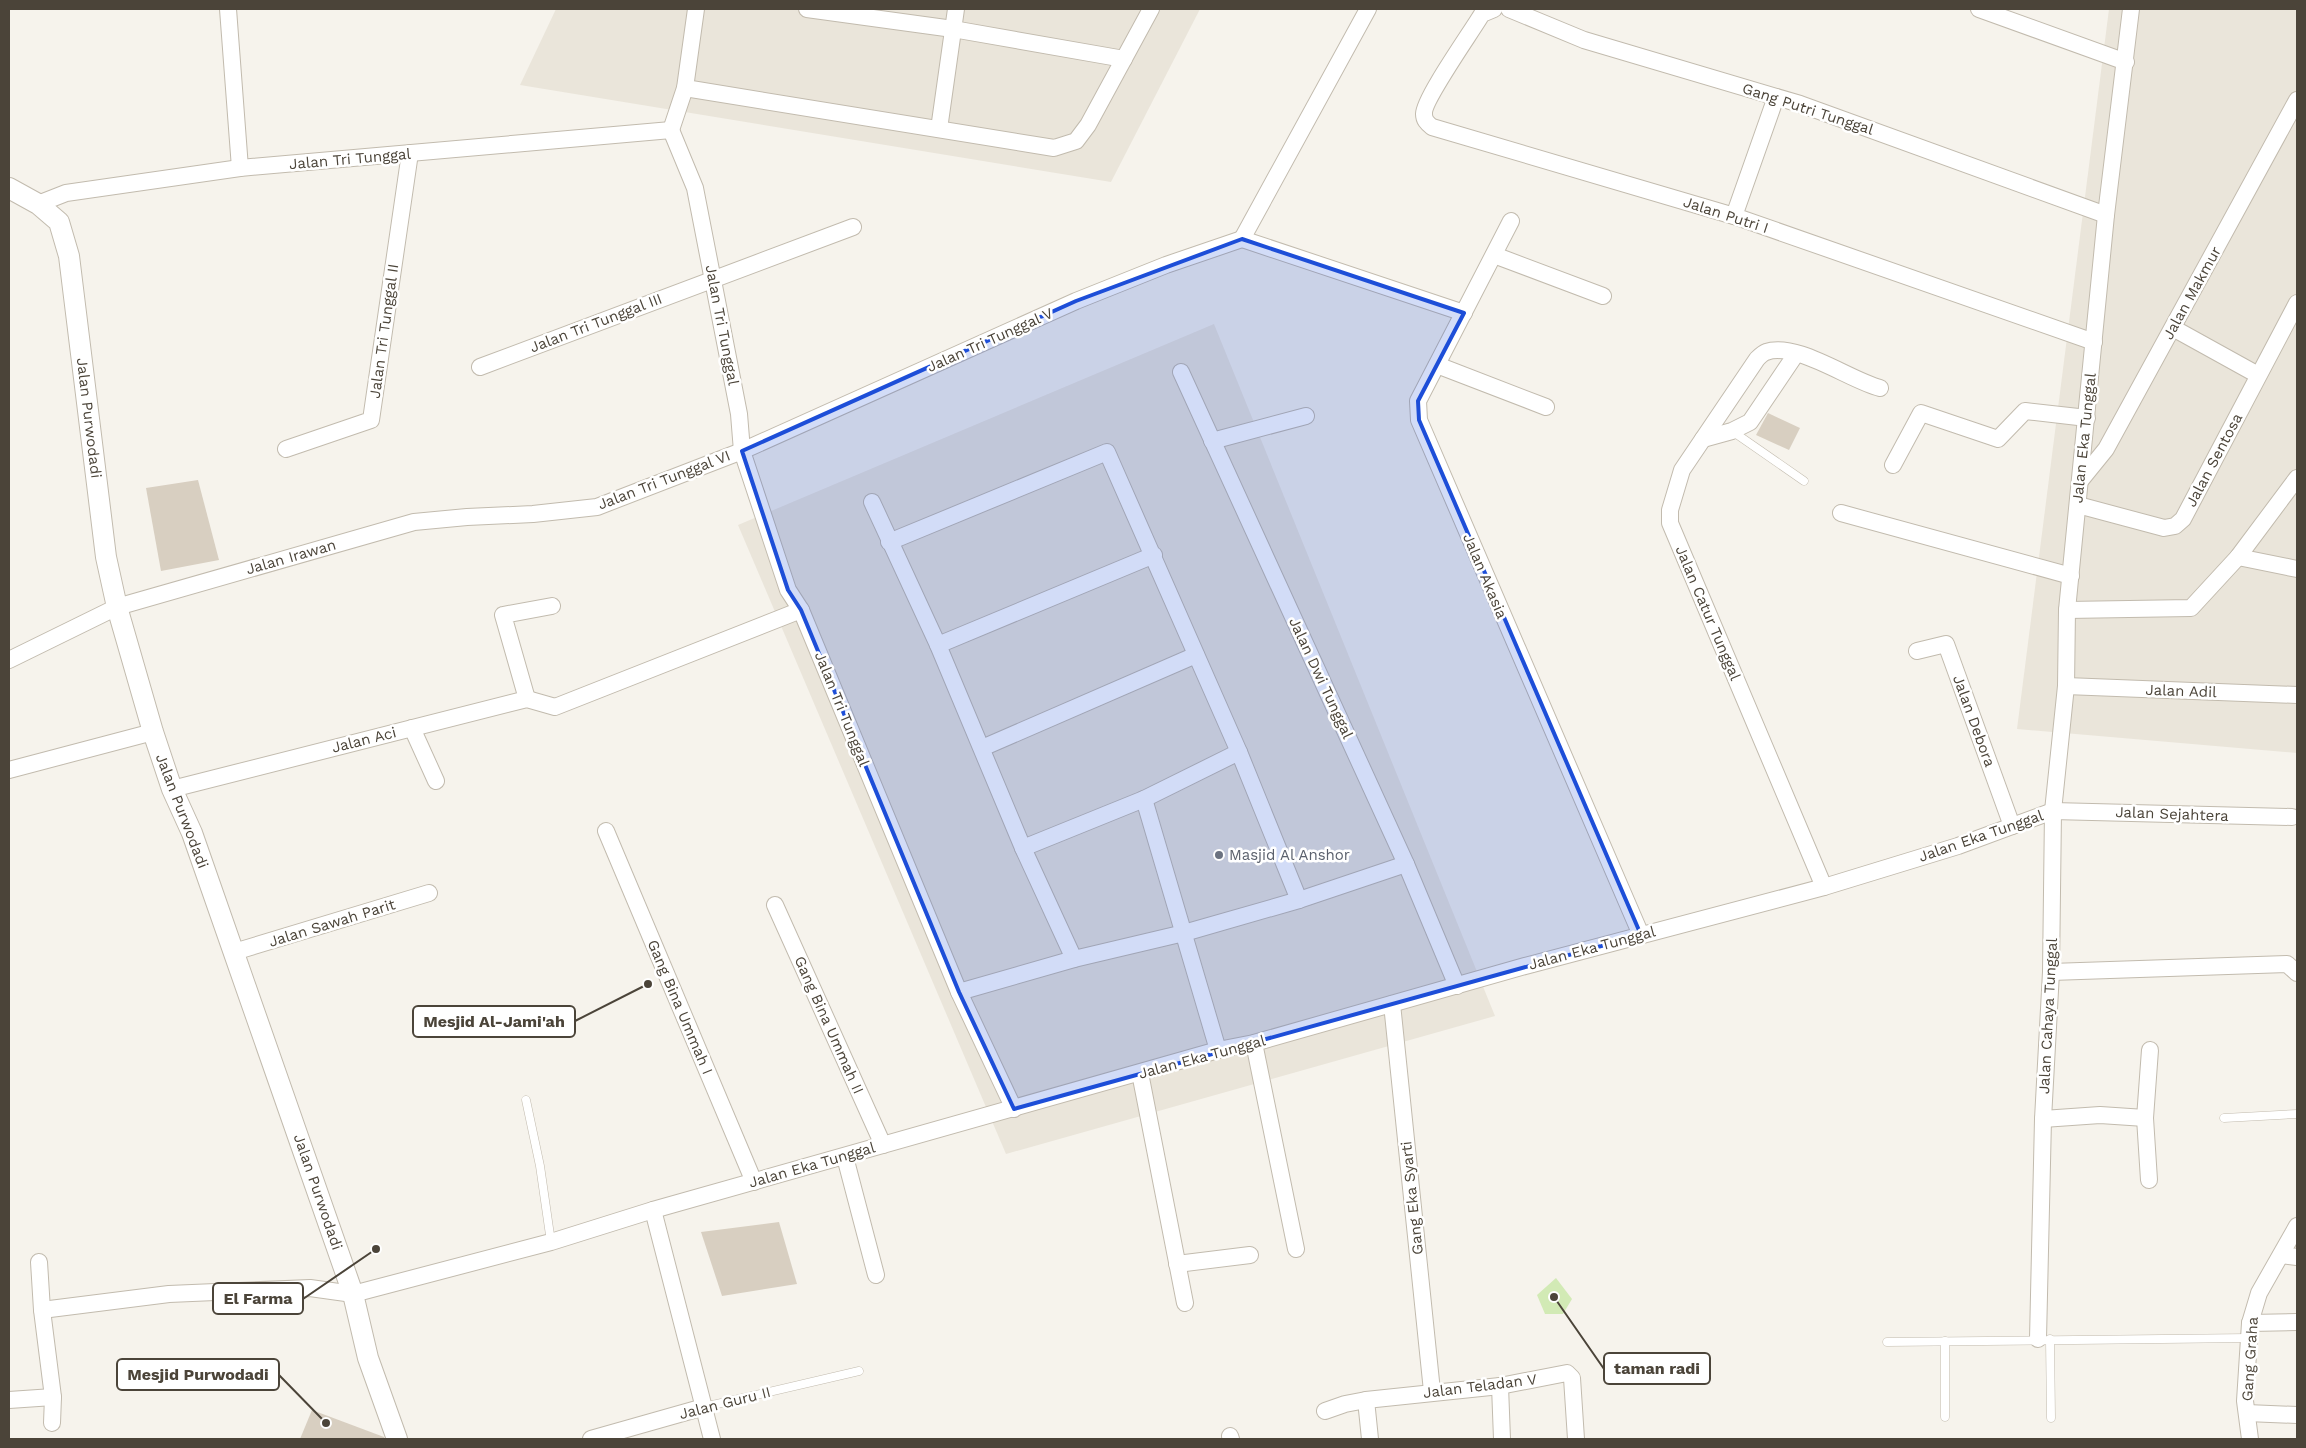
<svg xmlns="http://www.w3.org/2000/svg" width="2306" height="1448" viewBox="0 0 2306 1448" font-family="'Work Sans',sans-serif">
<rect width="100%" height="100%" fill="#f6f3ec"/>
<g fill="#eae5da">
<polygon points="556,9 1200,9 1111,182 520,85"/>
<polygon points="2109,9 2297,9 2297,753 2017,729"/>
<polygon points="1214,324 1495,1016 1006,1154 738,525"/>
</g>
<polygon fill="#d2eab5" points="1556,1278 1572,1299 1563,1314 1545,1314 1537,1295"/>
<g fill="#d8cfc1">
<polygon points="1768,413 1800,428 1789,450 1756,435"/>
<polygon points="198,480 219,560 161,571 146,488"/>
<polygon points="779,1222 797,1284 722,1296 701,1232"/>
<polygon points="312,1410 384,1437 384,1439 300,1439"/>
</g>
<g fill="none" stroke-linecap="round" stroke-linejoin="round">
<defs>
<g id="service">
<polyline points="1732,431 1804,481"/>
<polyline points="526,1100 540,1166 551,1242"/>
<polyline points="2224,1118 2297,1114"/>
<polyline points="2050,1339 2051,1418"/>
<polyline points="1945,1341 1945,1417"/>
<polyline points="1887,1342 2249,1338"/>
<polyline points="704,1407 859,1371"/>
</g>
<g id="minor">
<polyline points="228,9 240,168"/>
<polyline points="807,9 953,29 1124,59"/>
<polyline points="1368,9 1242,239 1464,313"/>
<path d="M1494 9 1482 14C1472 31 1423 100 1424 114 1424 120 1427 123 1432 127L1734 216 2094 342"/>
<polyline points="1509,9 1584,40 1800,104 2106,215"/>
<polyline points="1979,9 2126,62"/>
<polyline points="685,88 1054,148 1076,141 1088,125 1151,9"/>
<polyline points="939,129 956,9"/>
<polyline points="671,130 695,188 739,414 742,451 788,590 801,610 959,992 1014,1109"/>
<polyline points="671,130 685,88 696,9"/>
<polyline points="38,204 66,193 240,168 671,130"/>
<polyline points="1734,216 1776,97"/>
<polyline points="1511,221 1418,401 1419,420 1641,935"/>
<polyline points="1494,255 1603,296"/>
<polyline points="2173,328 2258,375"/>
<polyline points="1437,365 1546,407"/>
<polyline points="480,367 853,227"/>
<polyline points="1181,372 1406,864 1457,986"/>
<polyline points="1703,439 1732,431 1750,422 1796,354"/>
<polyline points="1212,441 1306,416"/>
<polyline points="286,449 371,420 410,153"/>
<polyline points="1893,465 1921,413 1998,439 2025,411 2087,418"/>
<polyline points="2080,481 2106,449 2297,100"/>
<polyline points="872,502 938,645 1023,848 1074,959"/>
<polyline points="2078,505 2164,528 2175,526 2183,519 2297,303"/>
<polyline points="1841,513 2071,576"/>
<polyline points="889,542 1107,452 1239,752 1299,900"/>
<polyline points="2238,557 2297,569"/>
<polyline points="2067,610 2191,608 2238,557 2297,478"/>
<polyline points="938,645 1154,555"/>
<polyline points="1917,651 1946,644 2012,826"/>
<polyline points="9,660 117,607 414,522 467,517 533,514 597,507 742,451 1076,301 1166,265 1242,239"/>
<polyline points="2066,686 2297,695"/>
<polyline points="527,699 503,615 552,606"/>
<polyline points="412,728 436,781"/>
<polyline points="982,748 1196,655"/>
<polyline points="9,770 153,732"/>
<polyline points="172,789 527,699 555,707 801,610"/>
<polyline points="1144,799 1218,1050"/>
<polyline points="606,831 754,1182"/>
<polyline points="1023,848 1144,799 1239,752"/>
<path d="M1824 887 1670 523V510L1682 470 1757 359C1759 357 1763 353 1766 352 1796 341 1851 381 1880 388"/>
<polyline points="775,905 883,1145"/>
<polyline points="234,952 429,893"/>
<polyline points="2051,972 2287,964 2297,973"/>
<polyline points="959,992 1074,959 1184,933 1299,900 1406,864"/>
<polyline points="1392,1004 1432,1391"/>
<polyline points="1254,1043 1296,1249"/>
<polyline points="1140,1073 1185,1303"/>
<polyline points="2043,1119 2100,1115 2145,1118"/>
<polyline points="845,1157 876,1275"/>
<polyline points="2149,1180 2145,1118 2150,1050"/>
<polyline points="653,1210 712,1439"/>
<polyline points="2281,1255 2297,1257"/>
<polyline points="39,1262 42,1310 53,1397 52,1423"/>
<polyline points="1177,1264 1250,1255"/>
<polyline points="42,1310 169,1294 310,1288 353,1294 551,1242 653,1210 1218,1050 1254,1043 1525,966 1824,887 1958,846 2053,811 2292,817"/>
<polyline points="2250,1323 2297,1322"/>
<polyline points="2038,1339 2043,1119 2051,972 2053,811 2066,686 2067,610 2106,215 2131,9"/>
<polyline points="1500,1386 1502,1439"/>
<polyline points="9,1400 53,1397"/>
<polyline points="1366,1400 1370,1439"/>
<polyline points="1325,1411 1345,1404 1366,1400 1500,1386 1567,1373 1572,1378 1576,1439"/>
<polyline points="2247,1413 2297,1415"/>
<polyline points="1230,1436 1231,1439"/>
<polyline points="591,1439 704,1407"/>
<polyline points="2250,1439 2245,1401 2250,1323 2259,1293 2297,1226"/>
</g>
<polyline id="tertiary" points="9,188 38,204 59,222 69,256 106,557 117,607 153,732 172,789 192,833 353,1294 368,1358 397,1439"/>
</defs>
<use href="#service" stroke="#c2bbae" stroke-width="9"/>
<use href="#minor" stroke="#c2bbae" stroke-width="18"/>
<use href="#tertiary" stroke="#c2bbae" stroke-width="22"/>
<use href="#service" stroke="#fff" stroke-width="8"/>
<use href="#minor" stroke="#fff" stroke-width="16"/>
<use href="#tertiary" stroke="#fff" stroke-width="20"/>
</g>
<path fill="#1d4ed8" fill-opacity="0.2" stroke="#1d4ed8" stroke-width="4" stroke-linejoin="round" d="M1242 239 1464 313 1418 401 1419 420 1641 935 1014 1109 959 992 801 610 788 590 742 451 1076 301Z"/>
<circle fill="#6b7280" stroke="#fff" stroke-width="2" cx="1219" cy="855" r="5"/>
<g text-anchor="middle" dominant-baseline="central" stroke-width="5" stroke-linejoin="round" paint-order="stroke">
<g font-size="15" fill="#4b4439" stroke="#fff">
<text transform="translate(1808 109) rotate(18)">Gang Putri Tunggal</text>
<text transform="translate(350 159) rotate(-5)">Jalan Tri Tunggal</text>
<text transform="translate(1726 215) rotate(18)">Jalan Putri I</text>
<text transform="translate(2192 293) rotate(-61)">Jalan Makmur</text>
<text transform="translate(596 323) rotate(-21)">Jalan Tri Tunggal III</text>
<text transform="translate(722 325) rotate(79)">Jalan Tri Tunggal</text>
<text transform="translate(384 331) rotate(-82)">Jalan Tri Tunggal II</text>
<text transform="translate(990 340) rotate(-24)">Jalan Tri Tunggal V</text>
<text transform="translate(89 418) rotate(83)">Jalan Purwodadi</text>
<text transform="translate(2084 438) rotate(-84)">Jalan Eka Tunggal</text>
<text transform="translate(2214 460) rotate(-62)">Jalan Sentosa</text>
<text transform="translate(664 480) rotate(-21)">Jalan Tri Tunggal VI</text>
<text transform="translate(291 557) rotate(-16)">Jalan Irawan</text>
<text transform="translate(1485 576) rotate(67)">Jalan Akasia</text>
<text transform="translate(1708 613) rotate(67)">Jalan Catur Tunggal</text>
<text transform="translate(1321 678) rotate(65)">Jalan Dwi Tunggal</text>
<text transform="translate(2181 691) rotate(2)">Jalan Adil</text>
<text transform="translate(842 709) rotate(68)">Jalan Tri Tunggal</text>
<text transform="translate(1974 721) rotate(70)">Jalan Debora</text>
<text transform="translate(364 740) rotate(-14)">Jalan Aci</text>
<text transform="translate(182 811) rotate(69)">Jalan Purwodadi</text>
<text transform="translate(2172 814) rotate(2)">Jalan Sejahtera</text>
<text transform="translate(1981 836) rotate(-19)">Jalan Eka Tunggal</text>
<text transform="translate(332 923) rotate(-17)">Jalan Sawah Parit</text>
<text transform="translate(1592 948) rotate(-15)">Jalan Eka Tunggal</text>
<text transform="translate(680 1007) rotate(67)">Gang Bina Ummah I</text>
<text transform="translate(2048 1016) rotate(-87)">Jalan Cahaya Tunggal</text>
<text transform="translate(829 1025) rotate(66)">Gang Bina Ummah II</text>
<text transform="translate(1202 1057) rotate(-15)">Jalan Eka Tunggal</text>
<text transform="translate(812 1165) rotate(-16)">Jalan Eka Tunggal</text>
<text transform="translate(318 1192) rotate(71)">Jalan Purwodadi</text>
<text transform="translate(1412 1198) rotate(-96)">Gang Eka Syarti</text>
<text transform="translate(2250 1359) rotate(-86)">Gang Graha</text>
<text transform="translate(1480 1386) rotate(-7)">Jalan Teladan V</text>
<text transform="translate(725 1403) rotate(-14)">Jalan Guru II</text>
</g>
<g font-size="15" fill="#5b616d" stroke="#fff" text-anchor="start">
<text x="1229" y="855">Masjid Al Anshor</text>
</g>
</g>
<path fill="none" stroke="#4b4439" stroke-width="2" d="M648 984L575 1021M376 1249L303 1299M1554 1297L1604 1369M326 1423L279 1375"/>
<g fill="#4b4439" stroke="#fff" stroke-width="2">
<circle cx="648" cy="984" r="5"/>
<circle cx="376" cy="1249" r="5"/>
<circle cx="1554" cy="1297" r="5"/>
<circle cx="326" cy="1423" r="5"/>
</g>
<g fill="#fff" stroke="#4b4439" stroke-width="2">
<rect x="413" y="1006" width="162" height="31" rx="5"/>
<rect x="213" y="1283" width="90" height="31" rx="5"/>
<rect x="1604" y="1353" width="106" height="31" rx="5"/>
<rect x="117" y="1359" width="162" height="31" rx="5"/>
</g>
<g font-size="16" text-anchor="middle" font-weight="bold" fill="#4b4439">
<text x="494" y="1027">Mesjid Al-Jami'ah</text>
<text x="258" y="1304">El Farma</text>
<text x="1657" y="1374">taman radi</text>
<text x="198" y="1380">Mesjid Purwodadi</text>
</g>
<rect width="2306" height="1448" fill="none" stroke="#4b4439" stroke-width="20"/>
</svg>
